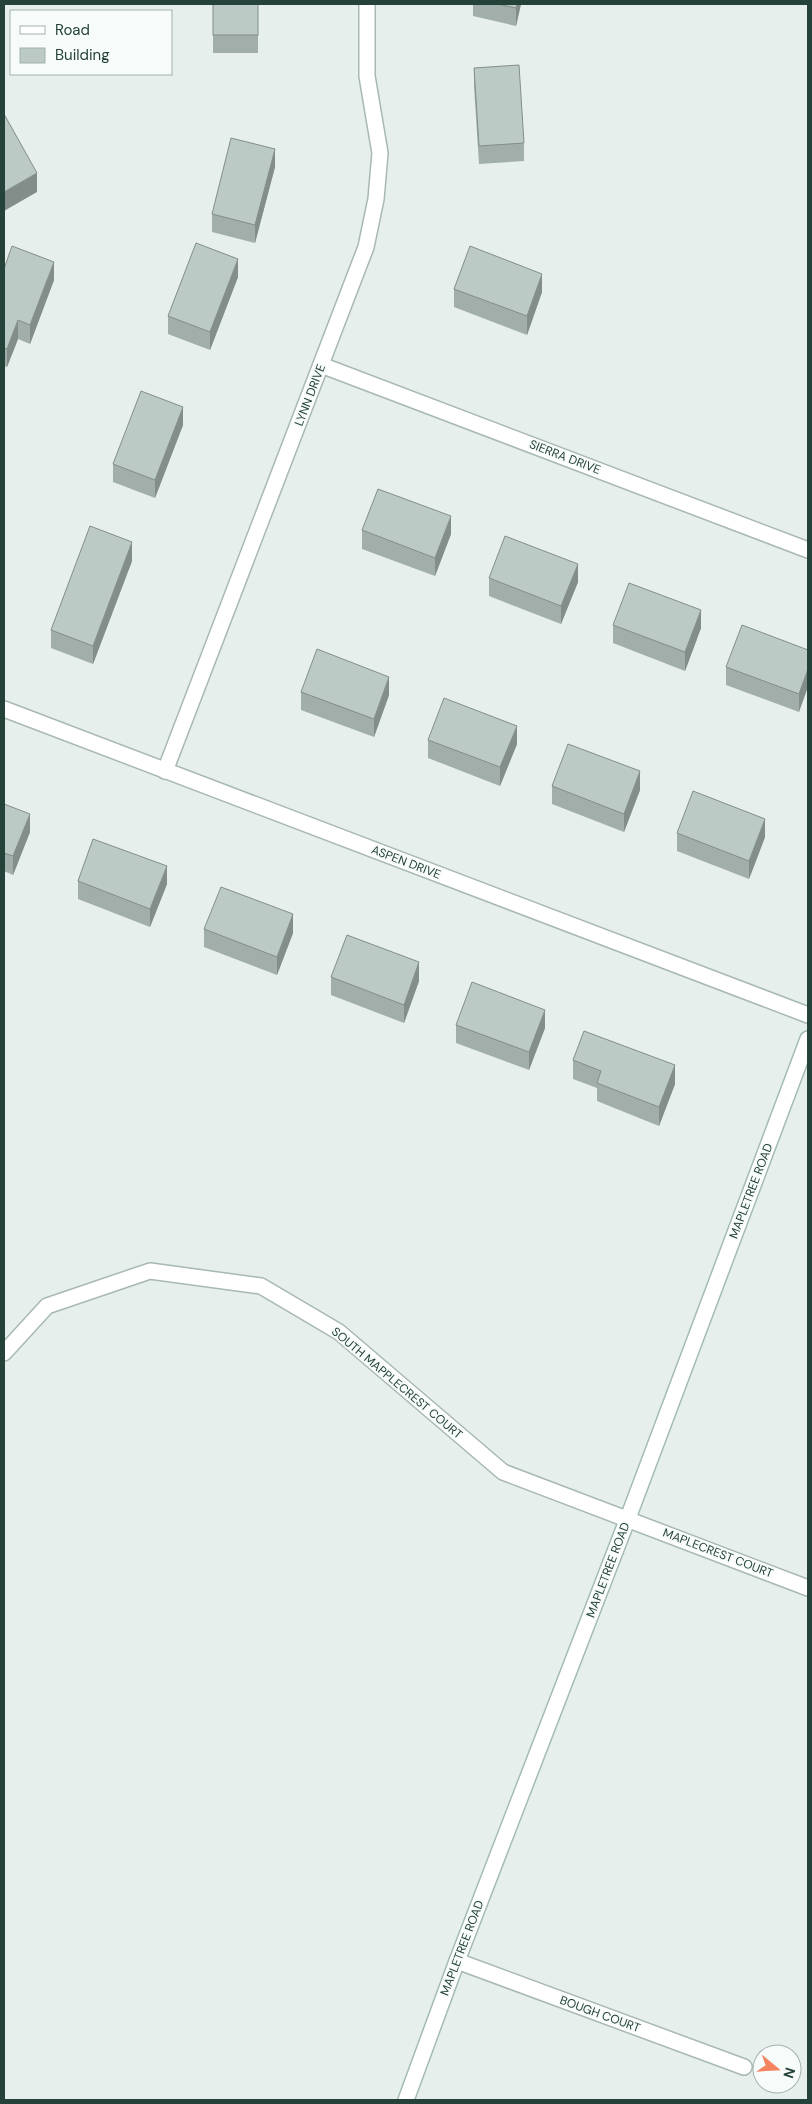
<svg xmlns="http://www.w3.org/2000/svg" width="812" height="2104" viewBox="0 0 812 2104" font-family="'DM Sans',sans-serif">
<rect width="100%" height="100%" fill="#e6efeb"/>
<g fill="none" stroke-linecap="round" stroke-linejoin="round">
<defs>
<g id="street">
<polyline points="321,365 808,550"/>
<polyline points="4,709 808,1015"/>
<polyline points="165,771 366,247 376,199 380,153 367,76 367,4"/>
<polyline points="4,1353 47,1306 150,1271 261,1286 339,1332 503,1472 808,1588"/>
<polyline points="457,1961 744,2067"/>
</g>
<polyline id="secondary" points="406,2100 457,1961 628,1518 808,1039"/>
</defs>
<use href="#street" stroke="#a8b8b2" stroke-width="18"/>
<use href="#secondary" stroke="#a4bbb3" stroke-width="18"/>
<use href="#street" stroke="#fff" stroke-width="15"/>
<use href="#secondary" stroke="#fff" stroke-width="15"/>
</g>
<g fill="#a1aea9">
<rect x="213" y="4" width="45" height="49"/>
<polygon points="473,4 521,4 516,26 473,16"/>
<polygon points="474,68 524,143 524,161 479,164 474,86"/>
<polygon points="275,167 255,243 212,232 212,214"/>
<polygon points="4,269 54,280 30,344 18,339 7,367 4,366"/>
<polygon points="238,277 210,350 168,334 168,316"/>
<polygon points="454,289 542,292 527,335 454,307"/>
<polygon points="183,425 155,498 113,482 113,464"/>
<polygon points="362,530 451,534 435,576 362,549"/>
<polygon points="132,561 93,664 51,648 51,630"/>
<polygon points="489,578 578,582 561,624 489,596"/>
<polygon points="613,625 701,628 685,671 613,643"/>
<polygon points="808,650 799,712 726,685 726,667"/>
<polygon points="301,692 389,695 374,737 301,710"/>
<polygon points="428,740 517,744 500,786 428,758"/>
<polygon points="552,786 640,790 624,832 552,804"/>
<polygon points="4,804 30,832 13,875 4,871"/>
<polygon points="677,833 765,837 749,879 677,851"/>
<polygon points="78,881 167,884 150,927 78,899"/>
<polygon points="204,929 293,933 277,975 204,947"/>
<polygon points="331,977 419,981 404,1023 331,995"/>
<polygon points="456,1025 545,1028 529,1070 456,1043"/>
<polygon points="573,1060 675,1084 659,1126 597,1101 597,1088 573,1079"/>
</g>
<g fill="#838d89">
<polygon points="517,4 521,4 516,26 516,8"/>
<polygon points="275,149 275,167 255,243 255,225"/>
<polygon points="37,173 37,192 4,211 4,192"/>
<polygon points="238,259 238,277 210,350 210,332"/>
<polygon points="54,262 54,280 30,344 30,325"/>
<polygon points="542,274 542,292 527,335 527,316"/>
<polygon points="18,320 18,339 7,367 7,349"/>
<polygon points="183,407 183,425 155,498 155,480"/>
<polygon points="451,516 451,534 435,576 435,558"/>
<polygon points="132,542 132,561 93,664 93,646"/>
<polygon points="578,564 578,582 561,624 561,606"/>
<polygon points="701,610 701,628 685,671 685,652"/>
<polygon points="808,669 808,687 799,712 799,694"/>
<polygon points="389,677 389,695 374,737 374,719"/>
<polygon points="517,726 517,744 500,786 500,767"/>
<polygon points="640,771 640,790 624,832 624,814"/>
<polygon points="30,814 30,832 13,875 13,856"/>
<polygon points="765,819 765,837 749,879 749,861"/>
<polygon points="167,866 167,884 150,927 150,909"/>
<polygon points="293,914 293,933 277,975 277,957"/>
<polygon points="419,962 419,981 404,1023 404,1005"/>
<polygon points="545,1010 545,1028 529,1070 529,1052"/>
<polygon points="675,1065 675,1084 659,1126 659,1107"/>
</g>
<g fill="#bbcac4" stroke="#838d89">
<rect x="213" y="4" width="45" height="31"/>
<polygon points="497,4 517,4 516,8"/>
<polygon points="519,65 524,143 479,146 474,68"/>
<polygon points="4,114 37,173 4,192"/>
<polygon points="231,138 275,149 255,225 212,214"/>
<polygon points="196,243 238,259 210,332 168,316"/>
<polygon points="12,246 54,262 30,325 18,320 7,349 4,348 4,269"/>
<polygon points="470,246 542,274 527,316 454,289"/>
<polygon points="141,391 183,407 155,480 113,464"/>
<polygon points="378,489 451,516 435,558 362,530"/>
<polygon points="90,526 132,542 93,646 51,630"/>
<polygon points="505,536 578,564 561,606 489,578"/>
<polygon points="629,583 701,610 685,652 613,625"/>
<polygon points="742,625 808,650 808,669 799,694 726,667"/>
<polygon points="317,649 389,677 374,719 301,692"/>
<polygon points="444,698 517,726 500,767 428,740"/>
<polygon points="568,744 640,771 624,814 552,786"/>
<polygon points="693,791 765,819 749,861 677,833"/>
<polygon points="4,804 30,814 13,856 4,853"/>
<polygon points="93,839 167,866 150,909 78,881"/>
<polygon points="221,887 293,914 277,957 204,929"/>
<polygon points="347,935 419,962 404,1005 331,977"/>
<polygon points="472,982 545,1010 529,1052 456,1025"/>
<polygon points="584,1031 675,1065 659,1107 597,1083 601,1071 573,1060"/>
</g>
<g text-anchor="middle" dominant-baseline="central" stroke-width="4" stroke-linejoin="round" paint-order="stroke">
<g font-size="12" fill="#24423a" stroke="#f7fbf9">
<text transform="translate(310 395) rotate(-69)">LYNN DRIVE</text>
<text transform="translate(565 457) rotate(21)">SIERRA DRIVE</text>
<text transform="translate(406 862) rotate(21)">ASPEN DRIVE</text>
<text transform="translate(751 1191) rotate(-69)">MAPLETREE ROAD</text>
<text transform="translate(397 1383) rotate(40)">SOUTH MAPPLECREST COURT</text>
<text transform="translate(718 1553) rotate(21)">MAPLECREST COURT</text>
<text transform="translate(608 1570) rotate(-69)">MAPLETREE ROAD</text>
<text transform="translate(462 1948) rotate(-69)">MAPLETREE ROAD</text>
<text transform="translate(600 2014) rotate(20)">BOUGH COURT</text>
</g>
</g>
<rect width="812" height="2104" fill="none" stroke="#24423a" stroke-width="10"/>
<rect x="10" y="10" width="162" height="65" fill="#f7fbf9" stroke="#a3b1ad"/>
<rect x="20" y="26" width="25" height="8" fill="#ffffff" stroke="#a3b1ad"/>
<text x="55" y="35" font-size="15" fill="#24423a">Road</text>
<rect x="20" y="48" width="25" height="15" fill="#bbcac4" stroke="#a3b1ad"/>
<text x="55" y="60" font-size="15" fill="#24423a">Building</text>
<g transform="translate(777 2069) rotate(108)"><circle r="24" fill="#f7fbf9" stroke="#a3b1ad"/>
<path d="M0-4L9 19L0 12L-9 19Z" fill="#f4845f"/>
<text y="-8" font-size="14" font-weight="bold" text-anchor="middle" fill="#24423a">N</text>
</g>
</svg>
